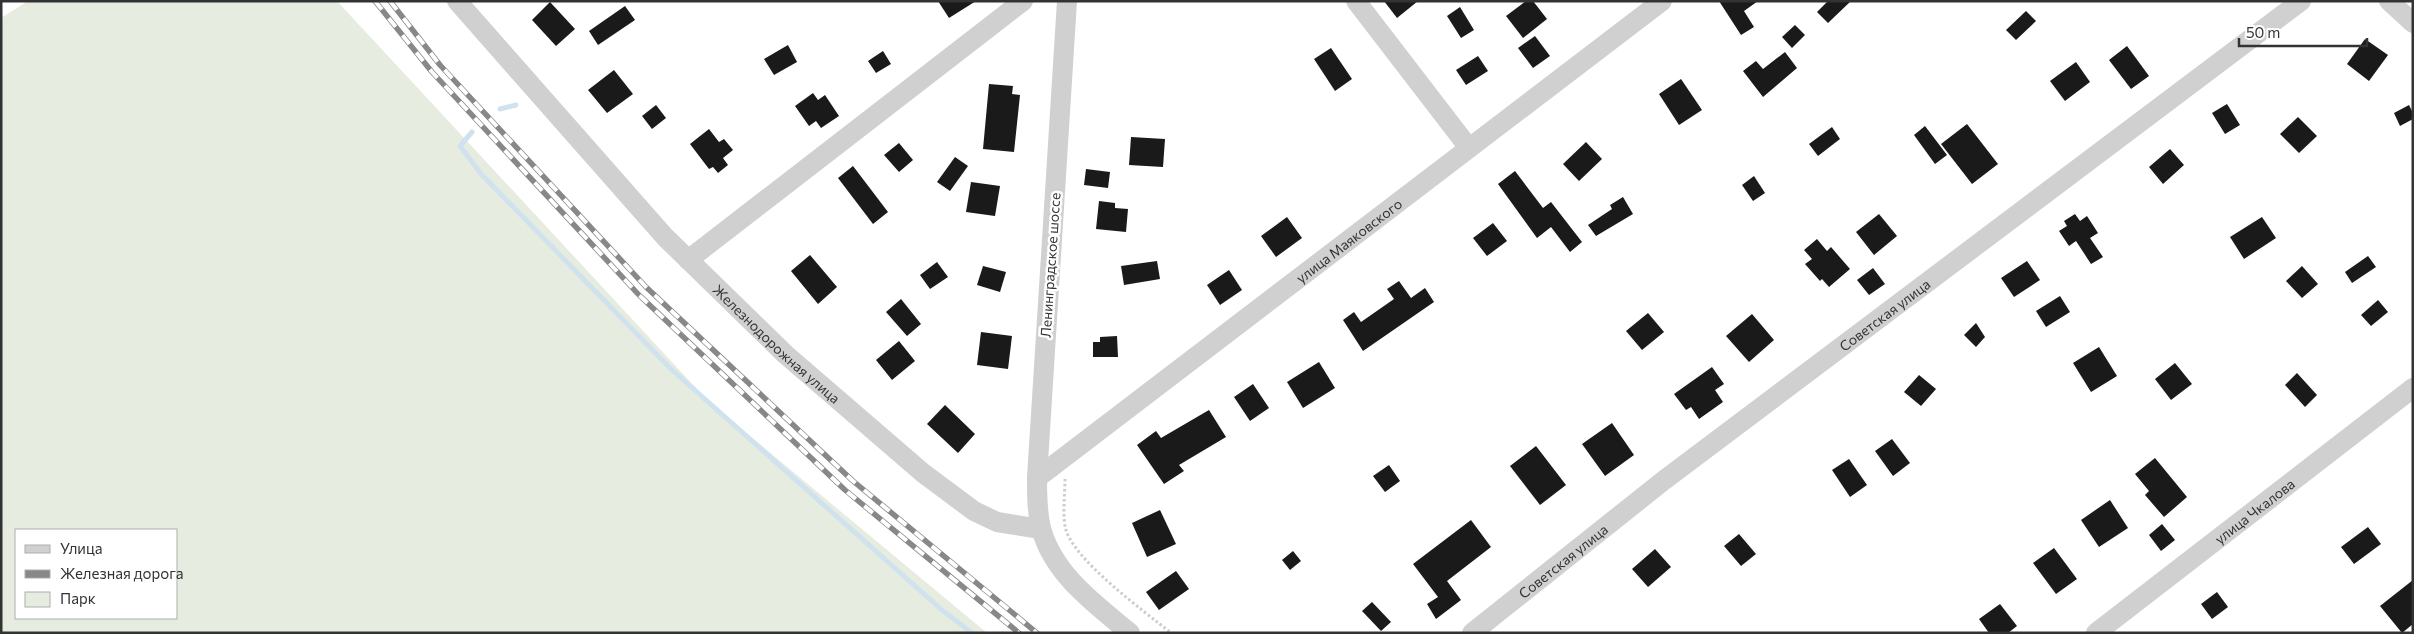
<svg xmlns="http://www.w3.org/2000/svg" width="2414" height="634" viewBox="0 0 2414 634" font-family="Commissioner,sans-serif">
<rect width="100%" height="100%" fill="#fff"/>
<path fill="#e6ecdf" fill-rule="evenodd" d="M28 1H337L709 402 987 633H1V18ZM16 530H176V618H16Z"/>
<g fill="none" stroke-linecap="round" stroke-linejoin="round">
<g stroke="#cfe2ee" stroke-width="5">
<polyline points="500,109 516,105"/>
<polyline points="472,132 460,146 482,175 671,369 942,610 972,633"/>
</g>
</g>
<g fill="#1a1a1a">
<polygon points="938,1 976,1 949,18"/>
<polygon points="1384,1 1418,1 1397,18"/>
<polygon points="1526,1 1533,1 1547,19 1523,38 1506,16"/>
<polygon points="1719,1 1758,1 1744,11 1754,27 1741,35"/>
<polygon points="1828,1 1851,1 1828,23 1817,12"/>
<polygon points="550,2 575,29 556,46 532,20"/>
<polygon points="625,6 635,20 598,45 589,31"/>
<polygon points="1460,7 1474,30 1461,38 1447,16"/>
<polygon points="2026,11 2036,21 2016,40 2006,30"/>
<polygon points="1795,25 1805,35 1792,48 1782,37"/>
<polygon points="1535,36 1550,56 1533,68 1518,48"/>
<polygon points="2365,39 2388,55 2369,81 2347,64"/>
<polygon points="788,45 797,62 774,75 764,59"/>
<polygon points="2127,46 2149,76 2131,89 2109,60"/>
<polygon points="1331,48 1352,79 1335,91 1314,59"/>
<polygon points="883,51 891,64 876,73 868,61"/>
<polygon points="1785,52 1797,68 1763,97 1743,71 1756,61 1763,69"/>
<polygon points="1478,56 1488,71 1466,85 1456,70"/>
<polygon points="2076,62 2090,82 2065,101 2050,81"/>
<polygon points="614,70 633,94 607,113 588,90"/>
<polygon points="1681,79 1702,110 1679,125 1659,94"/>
<polygon points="989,84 1013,86 1012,94 1020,95 1014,152 983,149"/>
<polygon points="813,93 818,100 825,95 839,116 821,128 816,121 809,126 795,106"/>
<polygon points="2227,104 2240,125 2225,134 2212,113"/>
<polygon points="656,105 666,118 652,129 642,116"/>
<polygon points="2409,105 2413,113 2413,119 2400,126 2394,113"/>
<polygon points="2298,117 2317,136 2299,153 2280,134"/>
<polygon points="1967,124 1998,164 1972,184 1941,144"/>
<polygon points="1925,126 1947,155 1935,164 1914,135"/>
<polygon points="1832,127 1840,139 1818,156 1809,144"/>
<polygon points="709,129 719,142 724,139 733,150 723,158 728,165 718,173 713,167 709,169 690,144"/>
<polygon points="1131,137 1165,139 1163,167 1129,165"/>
<polygon points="1586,142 1602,159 1579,181 1563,164"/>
<polygon points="899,143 913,160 899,172 884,155"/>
<polygon points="2170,149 2184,165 2163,184 2149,167"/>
<polygon points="955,157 968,166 950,191 937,182"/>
<polygon points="853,166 888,212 873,224 838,178"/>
<polygon points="1086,169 1110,172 1108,188 1084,185"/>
<polygon points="1515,171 1543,208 1551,202 1582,242 1570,252 1551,227 1537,238 1498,184"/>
<polygon points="1754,176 1765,193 1753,201 1742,185"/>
<polygon points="971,182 1000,186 995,216 966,212"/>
<polygon points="1623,197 1633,214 1596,236 1588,225 1612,209 1610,205"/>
<polygon points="1099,201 1115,203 1115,208 1128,209 1126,232 1096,229"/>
<polygon points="1879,214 1897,236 1874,255 1856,232"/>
<polygon points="2075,214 2080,221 2087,216 2098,233 2090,238 2103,257 2091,264 2076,241 2069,246 2059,231 2067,226 2064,221"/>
<polygon points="1287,217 1302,238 1276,257 1261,236"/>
<polygon points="2262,217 2276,238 2244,259 2230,237"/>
<polygon points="1493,223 1507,241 1487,256 1473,238"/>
<polygon points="1817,239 1827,251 1831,247 1850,269 1829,287 1822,279 1820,281 1805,264 1812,259 1804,250"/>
<polygon points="810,255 837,287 818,304 791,271"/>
<polygon points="2368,256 2376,267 2352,283 2345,272"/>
<polygon points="1157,261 1160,279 1124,285 1121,266"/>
<polygon points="2027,261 2040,280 2014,297 2001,278"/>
<polygon points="937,262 948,277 930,289 920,275"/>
<polygon points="983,266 1006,272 1000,292 977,285"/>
<polygon points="2302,266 2318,284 2302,298 2286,281"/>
<polygon points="1873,268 1885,284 1869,295 1857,280"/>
<polygon points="1229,270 1242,290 1220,305 1207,285"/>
<polygon points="1399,281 1411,298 1425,288 1434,302 1363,351 1343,320 1354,312 1361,322 1394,299 1387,289"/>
<polygon points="2060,296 2070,312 2046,327 2036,311"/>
<polygon points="901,299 921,324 907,336 886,312"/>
<polygon points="2378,300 2388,312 2371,326 2361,315"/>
<polygon points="1648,313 1664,332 1642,350 1626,331"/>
<polygon points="1752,314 1774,340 1749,362 1726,336"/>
<polygon points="1976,323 1985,337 1976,347 1964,335"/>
<polygon points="981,332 1012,336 1008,369 977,365"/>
<polygon points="1117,336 1118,357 1093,357 1093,342 1100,342 1100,337"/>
<polygon points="899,341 915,361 892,380 876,360"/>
<polygon points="2099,347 2117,376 2091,392 2073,363"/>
<polygon points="1319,362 1335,388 1303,408 1287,382"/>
<polygon points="2175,363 2192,384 2171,400 2155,379"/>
<polygon points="1712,367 1724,384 1715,390 1723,402 1699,419 1691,407 1686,410 1674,394"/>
<polygon points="2297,373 2317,395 2305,407 2285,385"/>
<polygon points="1919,375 1936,389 1921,406 1904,392"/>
<polygon points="1253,384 1269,408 1250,421 1234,397"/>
<polygon points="945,405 975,434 958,453 927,424"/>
<polygon points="1209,410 1226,437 1179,465 1184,471 1164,484 1137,445 1156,431 1161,438"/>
<polygon points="1612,423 1634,455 1605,476 1582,444"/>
<polygon points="1892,439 1910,463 1893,476 1875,451"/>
<polygon points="1536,446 1566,485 1540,505 1510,466"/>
<polygon points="2155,458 2187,497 2164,517 2145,495 2149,491 2135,474"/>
<polygon points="1849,459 1867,485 1850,497 1832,470"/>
<polygon points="1389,465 1400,481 1385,492 1373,476"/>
<polygon points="2110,500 2128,528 2099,547 2081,520"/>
<polygon points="1160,510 1176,544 1147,557 1132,523"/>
<polygon points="1471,520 1491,547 1447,581 1461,600 1436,619 1427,604 1438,597 1413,564"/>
<polygon points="2162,524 2175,540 2161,551 2149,535"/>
<polygon points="2368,527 2381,544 2354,564 2341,547"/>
<polygon points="1739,534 1756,554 1741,566 1724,546"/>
<polygon points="2054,548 2077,579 2056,594 2033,563"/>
<polygon points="1655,549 1671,567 1648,587 1632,569"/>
<polygon points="1293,551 1301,561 1290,570 1282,560"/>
<polygon points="1176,571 1189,589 1159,610 1146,592"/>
<polygon points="2413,580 2413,624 2402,633 2380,606"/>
<polygon points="2217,592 2228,607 2212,619 2201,604"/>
<polygon points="1372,602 1391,622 1381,631 1362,611"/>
<polygon points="2000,604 2017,626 2008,633 1989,633 1979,619"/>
</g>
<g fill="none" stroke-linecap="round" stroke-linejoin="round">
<path stroke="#cdcdcd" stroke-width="3" stroke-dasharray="2.5 2.5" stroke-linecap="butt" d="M1065 479C1065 495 1062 516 1066 530 1076 562 1144 611 1171 633"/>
<g stroke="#d0d0d0" stroke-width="20">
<path id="s1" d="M457 1 665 237 785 354 923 473 974 511 997 522 1041 529"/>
<path d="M1067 1 1037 478C1037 495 1037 512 1041 528 1053 574 1095 604 1130 633"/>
<polyline points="1356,1 1469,148"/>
<polyline points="2389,1 2413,23"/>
<polyline points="688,260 1023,1"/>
<path id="s2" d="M1037 478 1662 1"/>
<path id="s3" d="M1472 633 1663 481 2301 1"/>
<path id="s4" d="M2096 633 2413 388"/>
</g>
<defs>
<g id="rail">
<polyline points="375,1 432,72 639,295 845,490 1019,633"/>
<polyline points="390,1 440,65 646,287 853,481 1037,633"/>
</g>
</defs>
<use href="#rail" stroke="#888" stroke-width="5.5"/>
<use href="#rail" stroke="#fff" stroke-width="4" stroke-dasharray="11" stroke-linecap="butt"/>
</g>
<g text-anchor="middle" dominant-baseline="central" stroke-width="5" stroke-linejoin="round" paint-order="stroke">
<g font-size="14" fill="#333" stroke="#fff">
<text stroke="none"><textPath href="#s2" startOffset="392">улица Маяковского</textPath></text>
<text transform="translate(1050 265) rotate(-86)">Ленинградское шоссе</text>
<text stroke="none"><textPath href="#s3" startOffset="521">Советская улица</textPath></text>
<text stroke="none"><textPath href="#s1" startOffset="469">Железнодорожная улица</textPath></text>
<text stroke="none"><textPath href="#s4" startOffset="200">улица Чкалова</textPath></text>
<text stroke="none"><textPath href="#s3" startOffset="116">Советская улица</textPath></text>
</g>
</g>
<rect width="2414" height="634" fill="none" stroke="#333333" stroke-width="5"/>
<rect x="15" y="529" width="162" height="90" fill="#ffffff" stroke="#adadad"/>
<rect x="25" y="545" width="25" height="8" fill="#d0d0d0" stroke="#adadad"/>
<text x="60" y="554" font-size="15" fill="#333333">Улица</text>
<rect x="25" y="570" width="25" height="8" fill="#888888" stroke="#adadad"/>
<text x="60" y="579" font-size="15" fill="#333333">Железная дорога</text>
<rect x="25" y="592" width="25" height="15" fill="#e6ecdf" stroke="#adadad"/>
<text x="60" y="604" font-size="15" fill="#333333">Парк</text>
<path d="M2239 38v8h128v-8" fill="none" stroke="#333333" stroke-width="2.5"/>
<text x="2246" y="38" font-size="15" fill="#333333" stroke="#ffffff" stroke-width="4" paint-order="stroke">50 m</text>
</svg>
